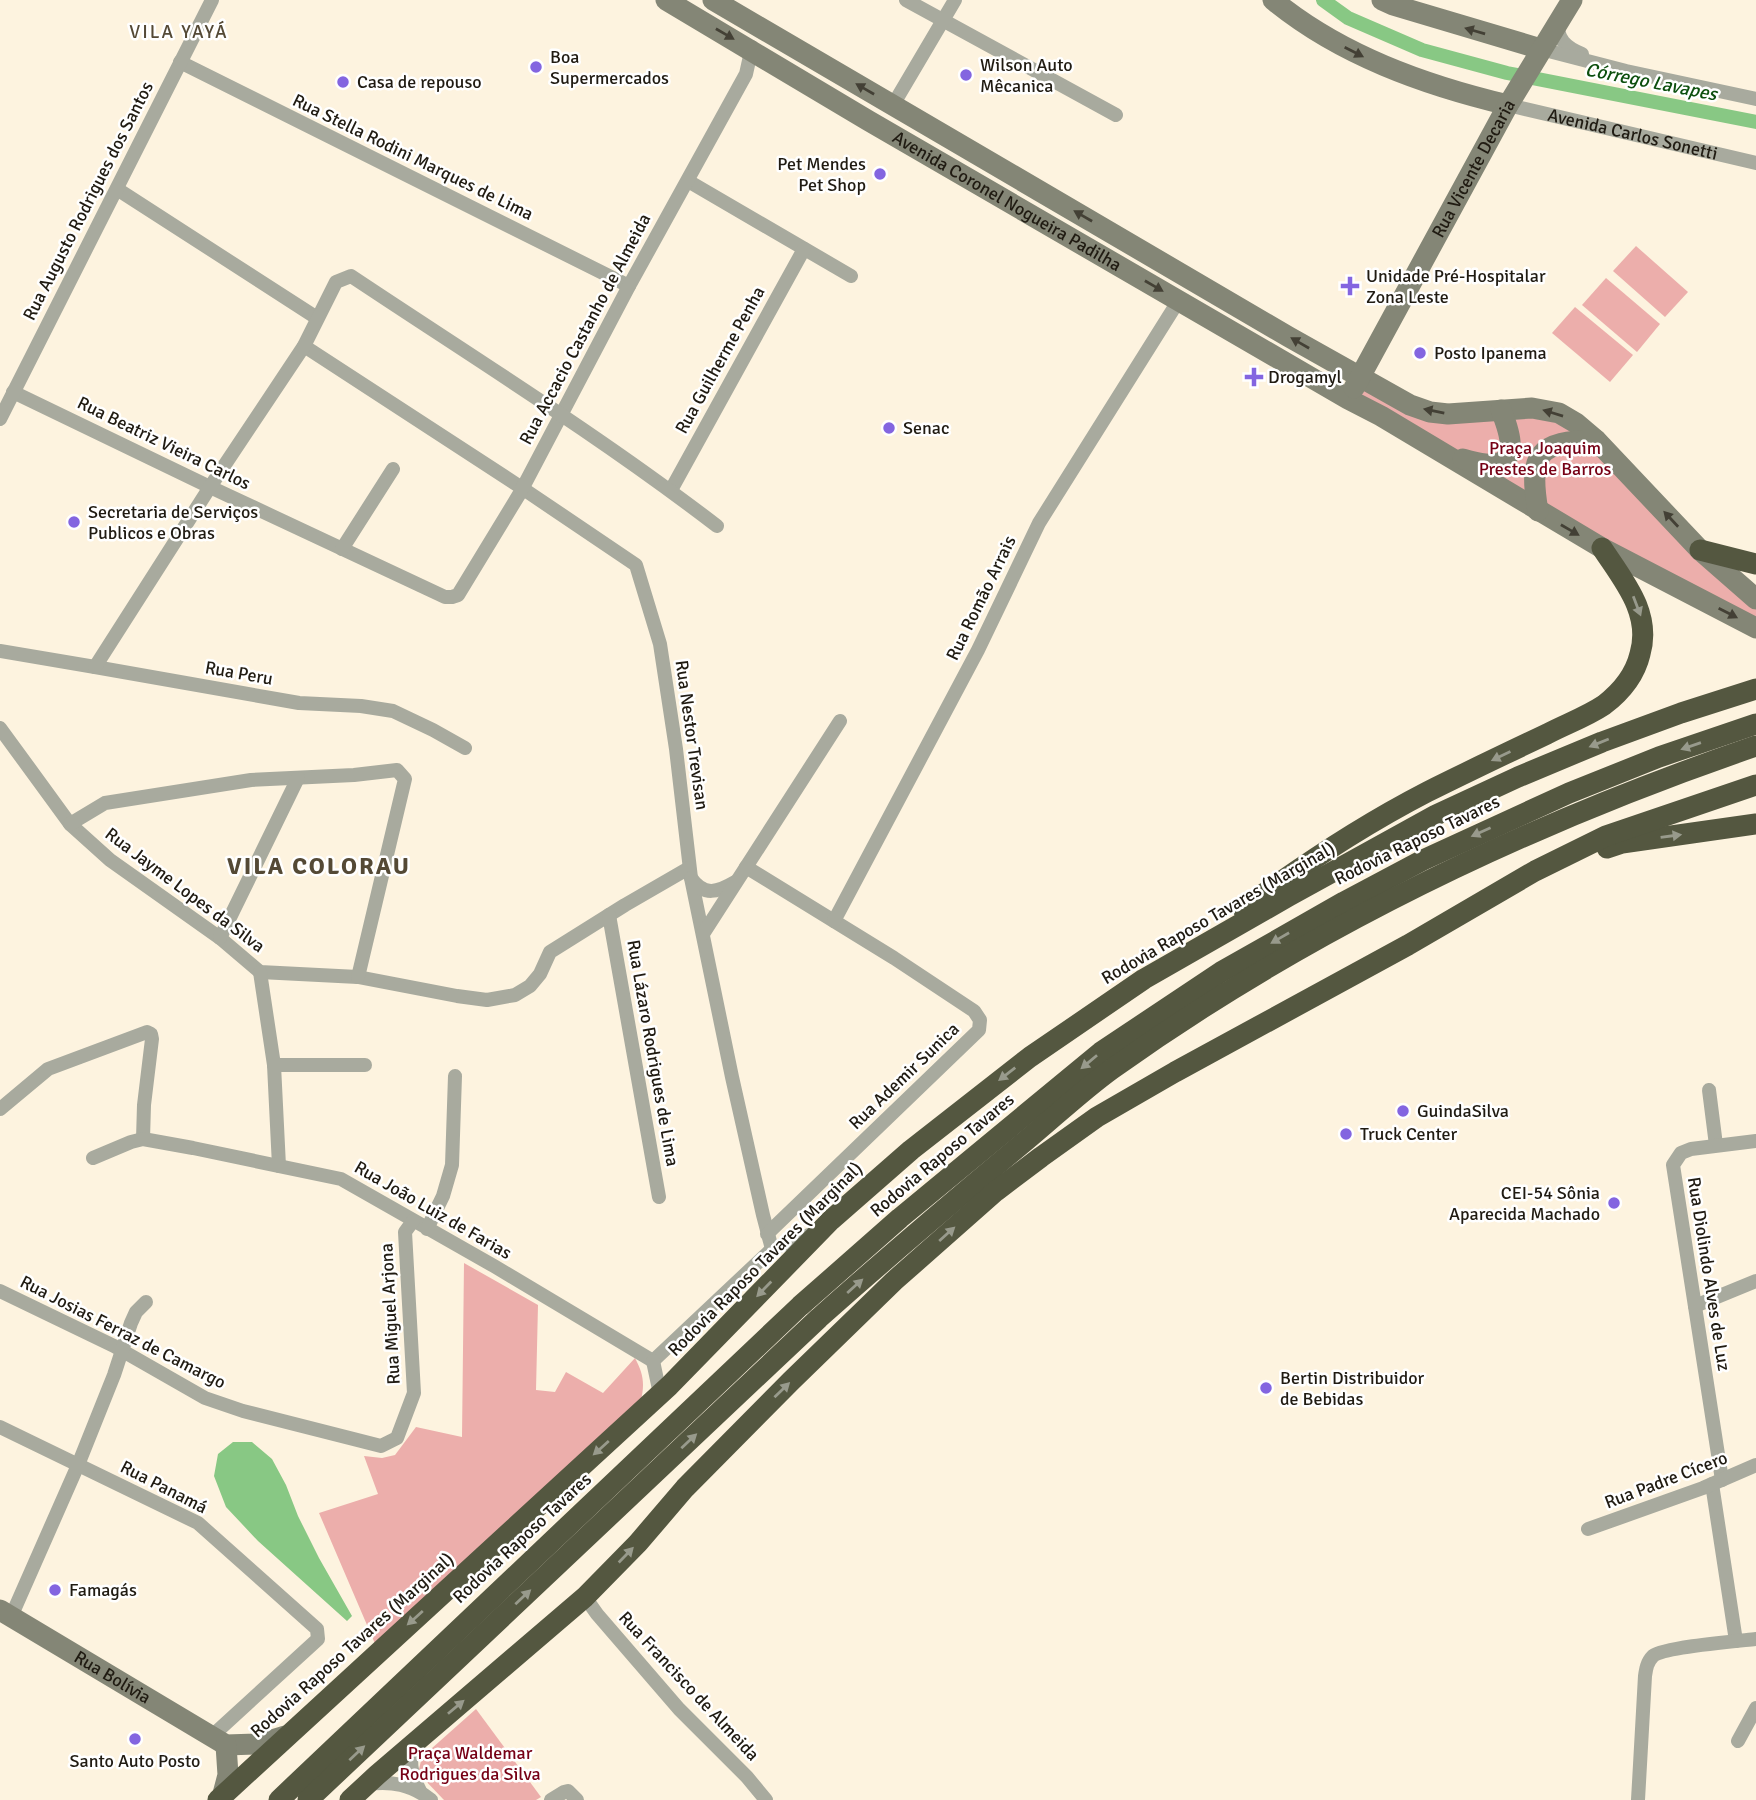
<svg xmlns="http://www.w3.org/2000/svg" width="1756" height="1800" viewBox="0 0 1756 1800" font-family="Signika,sans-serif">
<rect width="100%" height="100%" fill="#fdf3df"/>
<g fill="#ecaeab">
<polygon points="1636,246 1688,292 1665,317 1613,271"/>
<polygon points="1606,278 1660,324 1637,352 1582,305"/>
<polygon points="1575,307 1633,355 1610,382 1552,333"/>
<polygon points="1361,387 1389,403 1521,416 1565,424 1756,609 1756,621 1634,559 1356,394"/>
<path d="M464 1263 538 1305 536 1390 555 1392 566 1372 603 1393 635 1358C643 1373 645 1383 641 1400L376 1646 319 1513 378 1494 364 1456 382 1458 395 1455 416 1427 462 1437Z"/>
<polygon points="476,1709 541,1797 536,1800 444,1800 422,1777 419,1769 422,1757"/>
</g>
<polygon fill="#88c884" points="233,1442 252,1442 272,1459 286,1485 298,1516 319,1558 352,1616 347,1621 258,1541 226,1507 214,1476 218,1454"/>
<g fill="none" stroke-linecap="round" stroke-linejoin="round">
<polyline stroke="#88c884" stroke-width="14" points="1323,0 1348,18 1422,50 1507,73 1756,122"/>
<g stroke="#a8aa9e" stroke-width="14">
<polyline points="906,0 1116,115"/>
<path d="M1559 21C1555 39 1567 48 1582 54"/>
<polyline points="1541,49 1626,71 1756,99"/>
<polyline points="180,62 629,286"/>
<polyline points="893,105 955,0"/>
<path id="s1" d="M1508 105 1756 163"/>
<polyline points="688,181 851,276"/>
<polyline points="117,189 317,318"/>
<polyline points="304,346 522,488 636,565 660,644 676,749 691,878 732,1077 763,1215 772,1249"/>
<polyline points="13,392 210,487 445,597 452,597 458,595 520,493 629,286 746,74 752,47"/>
<polyline points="0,419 212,0"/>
<polyline points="671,490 804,249"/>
<polyline points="342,549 393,469"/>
<polyline points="0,651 95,667 299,703 361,706 393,711 433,730 465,748"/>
<path d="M95 667 210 487 304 346 336 282 351 276C474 358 600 436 717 526"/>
<polyline points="0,728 70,824 110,860 220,938 260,972 358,977 457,996 487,1000 515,995 530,986 540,974 550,952 625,905 689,868"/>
<polyline points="70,824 105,803 251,780 354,775 397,770 405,779 358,977"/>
<polyline points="746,867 894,958 974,1011 980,1020 979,1030 767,1234"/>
<path d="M691 878C704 897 718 892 735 882"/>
<polyline points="609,915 659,1197"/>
<polyline points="834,921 978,650 1039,523 1179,300"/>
<polyline points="703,934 840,721"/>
<polyline points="220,938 298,778"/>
<polyline points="260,972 274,1065 279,1166"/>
<polyline points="274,1065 365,1065"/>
<polyline points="1709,1090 1716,1145"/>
<polyline points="0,1109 48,1069 147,1032 151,1034 152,1039 144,1105 143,1139"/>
<polyline points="93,1158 131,1142 143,1139 193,1148 341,1179 494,1266 653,1361"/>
<polyline points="427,1229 443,1196 452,1165 455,1076"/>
<polyline points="0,1291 114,1346 205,1398 243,1411 381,1446 397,1438 414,1393 405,1232 413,1221"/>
<polyline points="1695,1306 1756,1281"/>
<polyline points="653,1361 772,1249 814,1233"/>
<polyline points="653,1361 660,1394"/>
<polyline points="0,1427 198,1523 317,1629 318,1639 212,1736"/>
<polyline points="1722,1480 1673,1165 1681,1153 1691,1149 1756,1141"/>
<polyline points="1712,1484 1736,1641"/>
<polyline points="1588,1529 1703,1488 1756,1465"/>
<polyline points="585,1597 597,1614 679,1709 747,1777 766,1800"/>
<polyline points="11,1617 78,1465 114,1375 131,1323 136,1312 146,1302"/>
<polyline points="1738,1741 1756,1708"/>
<path d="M416 1743C407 1761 412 1775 420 1791"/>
<path d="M367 1784C392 1781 411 1784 431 1800"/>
<polyline points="551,1800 564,1792 568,1791 577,1800"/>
<path d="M1638 1800 1645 1676C1646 1669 1647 1662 1653 1656 1664 1647 1738 1641 1756 1639"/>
</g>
<g stroke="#848676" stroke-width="21">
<path id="s2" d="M666 0 869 121 1348 399 1381 416 1602 548 1756 628"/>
<polyline points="713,0 1289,337 1410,405 1430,412 1448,414 1532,408 1559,413 1576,423 1596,440 1700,550 1756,599"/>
<path d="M1273 0C1340 55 1424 85 1508 105"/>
<polyline points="1382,0 1393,5 1541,49"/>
<path id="s3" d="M1354 388 1508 105 1572 0"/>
<path d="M1463 459C1470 461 1477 463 1485 464 1523 468 1509 430 1501 410"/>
<path d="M1538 511C1528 454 1538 441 1596 440"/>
<path id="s4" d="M0 1610 226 1745 259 1744 285 1736"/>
<polyline points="223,1794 228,1775 226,1745"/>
</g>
<g stroke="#545740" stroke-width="21">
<polyline points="1700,550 1756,564"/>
<polyline points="1607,848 1622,843 1756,824"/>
<path d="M1243 909C1301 866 1363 825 1427 792 1467 772 1507 753 1547 734 1566 724 1586 717 1604 705 1621 692 1635 675 1640 654 1652 613 1623 580 1602 548"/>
<polyline points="218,1800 669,1386 831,1220 911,1150 1030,1057 1144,979 1289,896 1436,815 1518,777 1602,742 1681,713 1756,689"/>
<polyline points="279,1800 800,1306 900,1218 1101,1052 1221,972 1344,902 1423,860 1569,793 1659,757 1756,724"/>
<path d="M308 1800 819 1318C884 1260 950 1204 1017 1148 1049 1122 1079 1093 1112 1069 1308 929 1528 824 1756 746"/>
<polyline points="350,1800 377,1775 585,1597 638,1543 685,1488 791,1381 894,1281 996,1191 1041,1157 1097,1117 1175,1072 1408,945 1535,871 1606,836 1756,785"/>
</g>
</g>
<defs><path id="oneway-solid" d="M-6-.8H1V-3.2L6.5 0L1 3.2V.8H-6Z" transform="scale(1.75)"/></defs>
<g fill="#434035">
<use href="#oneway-solid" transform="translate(1475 31) rotate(-164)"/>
<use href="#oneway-solid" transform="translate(725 34) rotate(30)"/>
<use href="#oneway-solid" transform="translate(1354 52) rotate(27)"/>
<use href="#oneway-solid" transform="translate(865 89) rotate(-150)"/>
<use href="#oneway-solid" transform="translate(1083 216) rotate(-150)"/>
<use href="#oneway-solid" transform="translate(1154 286) rotate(30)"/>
<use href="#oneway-solid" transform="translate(1300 343) rotate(-150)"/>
<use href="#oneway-solid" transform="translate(1434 411) rotate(-169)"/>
<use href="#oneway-solid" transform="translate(1553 413) rotate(-163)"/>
<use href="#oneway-solid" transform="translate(1671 519) rotate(-133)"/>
<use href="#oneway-solid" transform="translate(1570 530) rotate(30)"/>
<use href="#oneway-solid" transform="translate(1728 613) rotate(27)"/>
</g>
<g fill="#989a8c">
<use href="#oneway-solid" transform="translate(1637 606) rotate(69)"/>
<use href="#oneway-solid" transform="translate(1599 743) rotate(158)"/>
<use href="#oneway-solid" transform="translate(1691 746) rotate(161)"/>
<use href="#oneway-solid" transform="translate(1501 756) rotate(154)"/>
<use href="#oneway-solid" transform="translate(1481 832) rotate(156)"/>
<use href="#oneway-solid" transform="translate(1671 836) rotate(-8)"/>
<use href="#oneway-solid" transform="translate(1280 938) rotate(150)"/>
<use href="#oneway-solid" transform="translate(1089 1062) rotate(140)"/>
<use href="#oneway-solid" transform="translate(1007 1074) rotate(142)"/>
<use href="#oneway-solid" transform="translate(947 1234) rotate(-42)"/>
<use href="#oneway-solid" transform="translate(855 1286) rotate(-42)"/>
<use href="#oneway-solid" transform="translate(764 1289) rotate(134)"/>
<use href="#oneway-solid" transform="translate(782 1390) rotate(-44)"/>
<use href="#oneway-solid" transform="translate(689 1441) rotate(-43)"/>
<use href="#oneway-solid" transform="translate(601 1448) rotate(138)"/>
<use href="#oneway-solid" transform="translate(626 1555) rotate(-46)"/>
<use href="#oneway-solid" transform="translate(523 1597) rotate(-43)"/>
<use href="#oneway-solid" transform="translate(415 1618) rotate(138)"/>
<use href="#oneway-solid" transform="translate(456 1707) rotate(-40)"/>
<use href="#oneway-solid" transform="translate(357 1753) rotate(-43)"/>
</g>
<g fill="#8365e0" stroke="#fff" stroke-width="2.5">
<circle cx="536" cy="67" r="7"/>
<circle cx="966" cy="75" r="7"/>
<circle cx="343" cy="82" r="7"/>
<circle cx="880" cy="174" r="7"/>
<path d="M1346.5 275.5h7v7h7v7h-7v7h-7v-7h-7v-7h7z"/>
<circle cx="1420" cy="353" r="7"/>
<path d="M1250.5 366.5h7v7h7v7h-7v7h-7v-7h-7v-7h7z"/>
<circle cx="889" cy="428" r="7"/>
<circle cx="74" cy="522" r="7"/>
<circle cx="1403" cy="1111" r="7"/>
<circle cx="1346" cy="1134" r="7"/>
<circle cx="1614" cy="1203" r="7"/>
<circle cx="1266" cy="1388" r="7"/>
<circle cx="55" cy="1590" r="7"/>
<circle cx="135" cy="1739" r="7"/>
</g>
<g text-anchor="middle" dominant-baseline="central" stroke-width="5" stroke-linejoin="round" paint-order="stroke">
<g font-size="18" fill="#201b12" stroke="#fff" text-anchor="start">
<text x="550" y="57">Boa<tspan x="550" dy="21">Supermercados</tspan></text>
<text x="980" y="65">Wilson Auto<tspan x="980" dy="21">Mêcanica</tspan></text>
<text x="357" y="82">Casa de repouso</text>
<text x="866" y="164" text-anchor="end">Pet Mendes<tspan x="866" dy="21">Pet Shop</tspan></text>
<text x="1366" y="276">Unidade Pré-Hospitalar<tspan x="1366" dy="21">Zona Leste</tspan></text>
<text x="1434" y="353">Posto Ipanema</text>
<text x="1268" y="377">Drogamyl</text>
<text x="903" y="428">Senac</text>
<text x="88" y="512">Secretaria de Serviços<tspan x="88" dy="21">Publicos e Obras</tspan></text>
<text x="1417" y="1111">GuindaSilva</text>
<text x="1360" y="1134">Truck Center</text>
<text x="1600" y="1193" text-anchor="end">CEI-54 Sônia<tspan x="1600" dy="21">Aparecida Machado</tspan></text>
<text x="1280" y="1378">Bertin Distribuidor<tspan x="1280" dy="21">de Bebidas</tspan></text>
<text x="69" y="1590">Famagás</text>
<text x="135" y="1761" text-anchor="middle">Santo Auto Posto</text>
</g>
<g font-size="18" fill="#201b12" stroke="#fff">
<text stroke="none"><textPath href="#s1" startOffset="128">Avenida Carlos Sonetti</textPath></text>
<text transform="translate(413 157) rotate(26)">Rua Stella Rodini Marques de Lima</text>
<text stroke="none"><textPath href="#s3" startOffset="250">Rua Vicente Decaria</textPath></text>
<text stroke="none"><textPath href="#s2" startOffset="396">Avenida Coronel Nogueira Padilha</textPath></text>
<text transform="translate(88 201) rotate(-63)">Rua Augusto Rodrigues dos Santos</text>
<text transform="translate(585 329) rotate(-62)">Rua Accacio Castanho de Almeida</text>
<text transform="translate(720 360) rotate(-61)">Rua Guilherme Penha</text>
<text transform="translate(164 443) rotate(26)">Rua Beatriz Vieira Carlos</text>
<text transform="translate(981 598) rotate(-64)">Rua Romão Arrais</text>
<text transform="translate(239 673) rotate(10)">Rua Peru</text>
<text transform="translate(692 735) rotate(82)">Rua Nestor Trevisan</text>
<text transform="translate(1417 840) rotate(-26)">Rodovia Raposo Tavares</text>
<text transform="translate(185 890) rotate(37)">Rua Jayme Lopes da Silva</text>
<text transform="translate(1218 913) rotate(-30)">Rodovia Raposo Tavares (Marginal)</text>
<text transform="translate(653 1053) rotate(80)">Rua Lázaro Rodrigues de Lima</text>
<text transform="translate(904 1076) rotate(-44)">Rua Ademir Sunica</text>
<text transform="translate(942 1155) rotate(-40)">Rodovia Raposo Tavares</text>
<text transform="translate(433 1210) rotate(30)">Rua João Luiz de Farias</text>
<text transform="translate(765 1259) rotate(-45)">Rodovia Raposo Tavares (Marginal)</text>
<text transform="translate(1709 1274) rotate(81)">Rua Diolindo Alves de Luz</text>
<text transform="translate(390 1314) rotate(-93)">Rua Miguel Arjona</text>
<text transform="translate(123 1332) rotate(27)">Rua Josias Ferraz de Camargo</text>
<text transform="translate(1666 1480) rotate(-21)">Rua Padre Cícero</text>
<text transform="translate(164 1487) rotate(27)">Rua Panamá</text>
<text transform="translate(522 1538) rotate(-43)">Rodovia Raposo Tavares</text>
<text transform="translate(352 1645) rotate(-42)">Rodovia Raposo Tavares (Marginal)</text>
<text stroke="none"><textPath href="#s4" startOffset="131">Rua Bolívia</textPath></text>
<text transform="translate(689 1686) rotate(47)">Rua Francisco de Almeida</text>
</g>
<g font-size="18" fill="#760015" stroke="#fff">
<text x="1545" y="448">Praça Joaquim<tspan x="1545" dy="21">Prestes de Barros</tspan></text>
<text x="470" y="1753">Praça Waldemar<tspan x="470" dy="21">Rodrigues da Silva</tspan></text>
</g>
<g font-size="19" letter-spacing="2" fill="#544935" stroke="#fff">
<text x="179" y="32">VILA YAYÁ</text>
</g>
<g font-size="19" font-style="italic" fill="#0d4f0e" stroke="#fff">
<text transform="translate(1651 82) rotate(11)">Córrego Lavapes</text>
</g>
<g font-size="24" font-weight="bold" letter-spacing="2" fill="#544935" stroke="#fff">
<text x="319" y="866">VILA COLORAU</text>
</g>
</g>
</svg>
